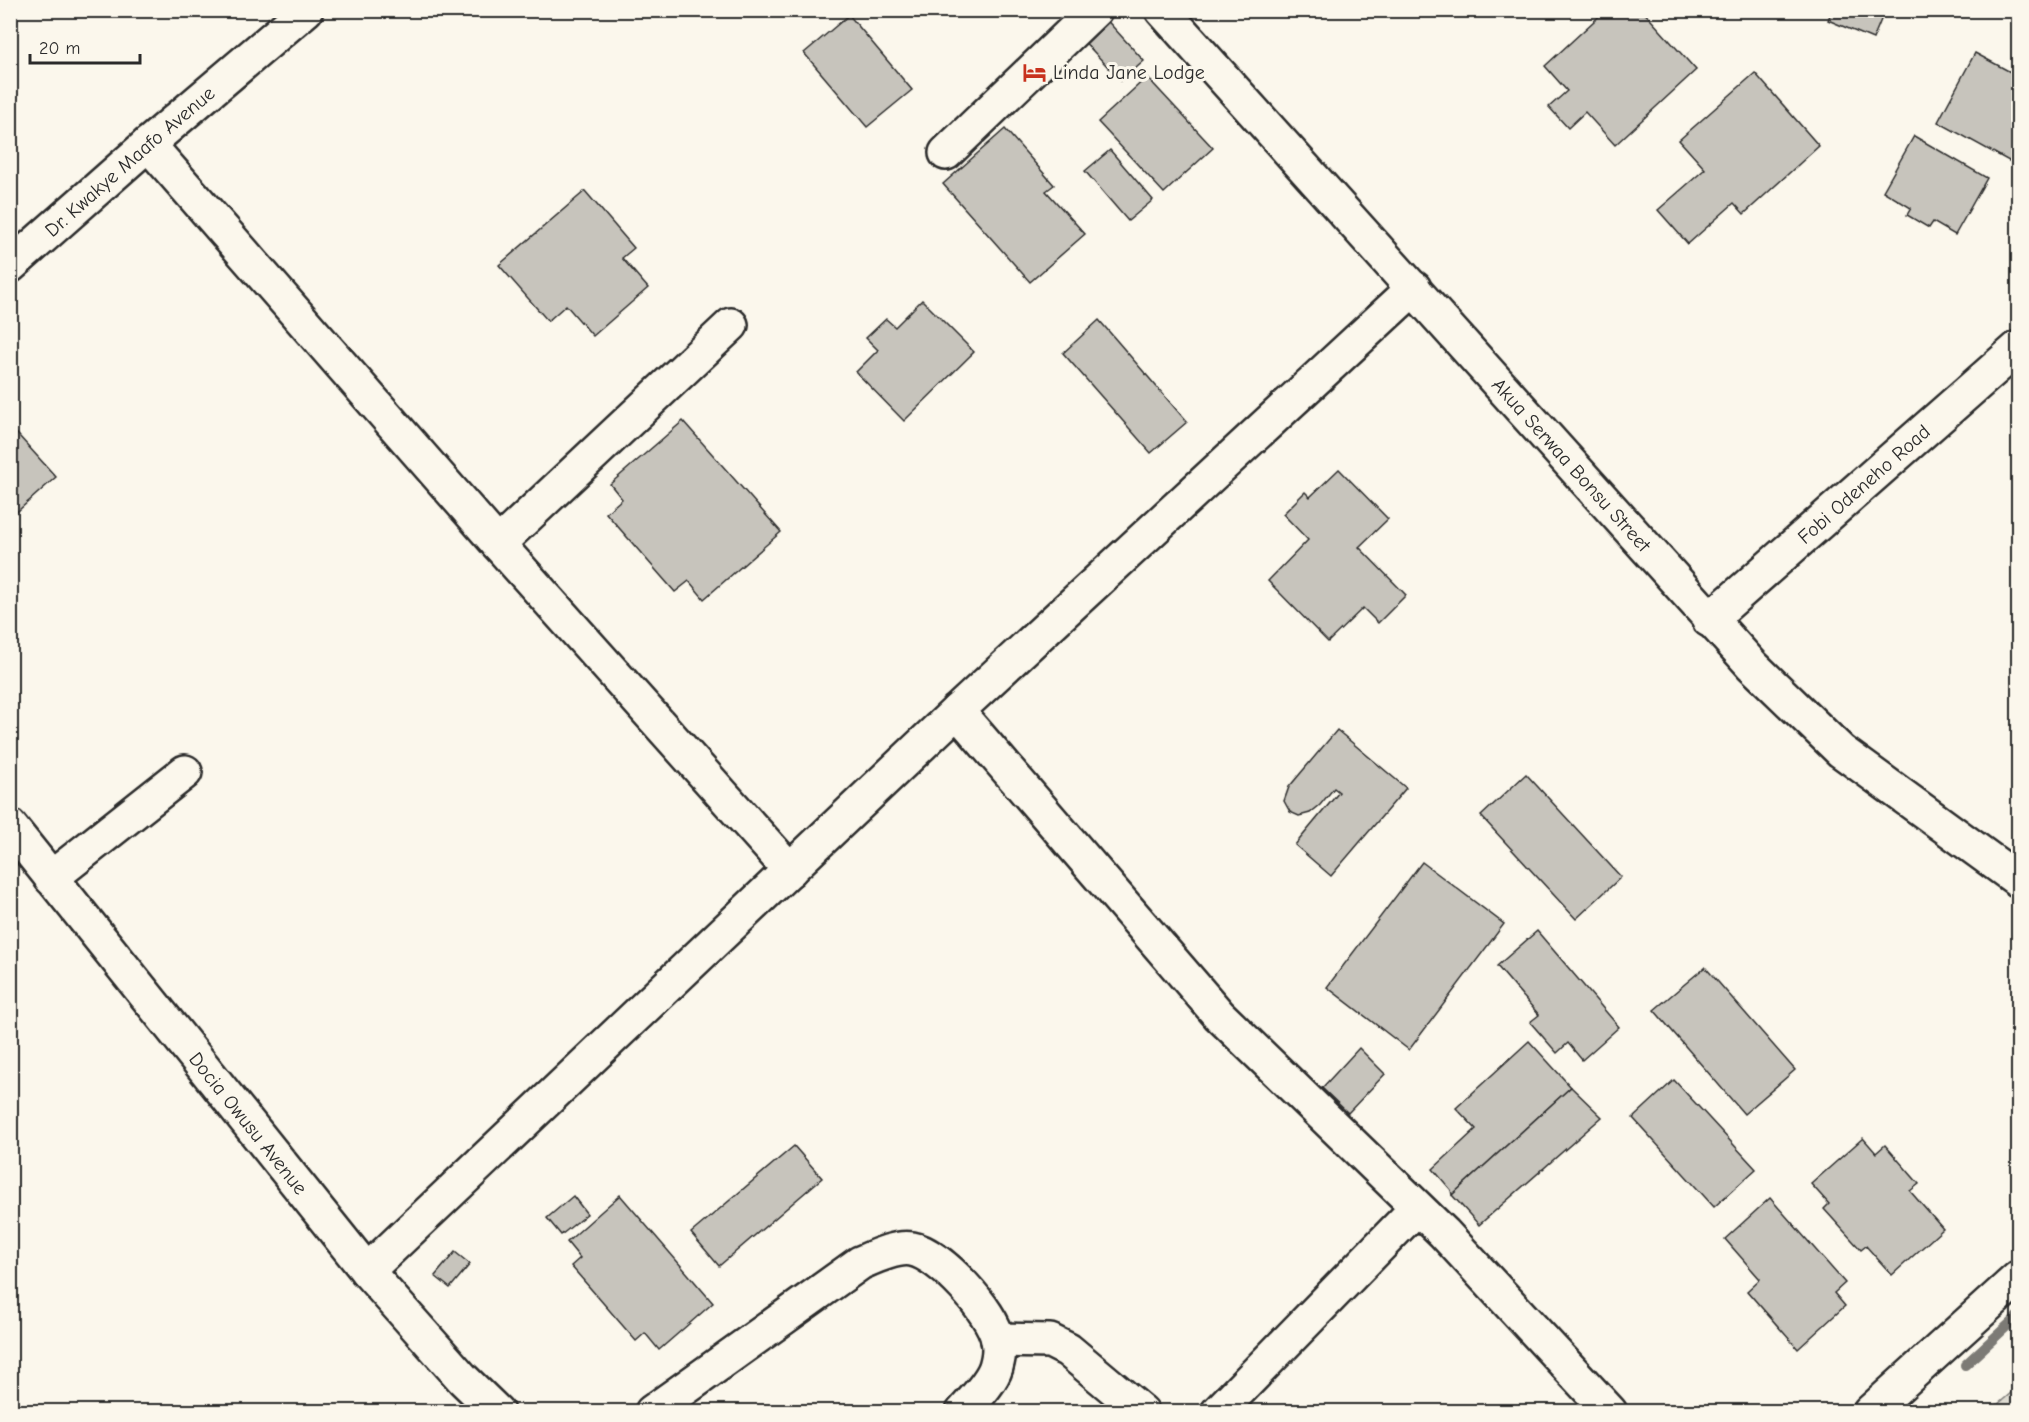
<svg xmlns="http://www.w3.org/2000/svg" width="2029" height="1422" viewBox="0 0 2029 1422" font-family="'Comic Neue',sans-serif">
<rect width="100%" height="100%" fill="#fbf7ec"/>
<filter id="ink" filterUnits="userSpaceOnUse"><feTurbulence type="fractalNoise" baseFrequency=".0167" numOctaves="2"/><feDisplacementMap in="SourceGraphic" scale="12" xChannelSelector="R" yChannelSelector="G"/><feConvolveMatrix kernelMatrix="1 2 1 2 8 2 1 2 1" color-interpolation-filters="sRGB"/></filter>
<g filter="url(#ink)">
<polygon fill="#dddad0" stroke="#84827e" stroke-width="1.5" points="2018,1387 2018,1411 1994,1411 1997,1405"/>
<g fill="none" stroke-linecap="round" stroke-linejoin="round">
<polyline stroke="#7b7a75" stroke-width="10" points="1965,1365 2018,1316"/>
</g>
<g fill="#c7c4bc" stroke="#2b2b2b" stroke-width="1.5">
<polygon points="1606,10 1642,10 1696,70 1615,145 1585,112 1568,128 1549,107 1567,91 1545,66"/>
<polygon points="1832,10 1885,10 1873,39 1828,20"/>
<polygon points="849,15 912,90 867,127 804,53"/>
<polygon points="1102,15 1144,61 1121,81 1079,36"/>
<polygon points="1975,53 2018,76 2018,166 1938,122"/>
<polygon points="1755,73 1819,146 1744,214 1734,203 1688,244 1658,210 1705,169 1679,140"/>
<polygon points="1147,77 1213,148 1164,193 1098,122"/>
<polygon points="1005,129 1054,185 1046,191 1085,234 1030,282 943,184"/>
<polygon points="1914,136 1987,178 1955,235 1933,222 1929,228 1907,215 1911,208 1883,191"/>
<polygon points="1110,150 1153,200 1128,221 1085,171"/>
<polygon points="585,191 634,248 622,258 648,288 593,336 566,305 548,321 499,265"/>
<polygon points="922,300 974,352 904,421 856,372 878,350 866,338 886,319 895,327"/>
<polygon points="1099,320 1187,422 1151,453 1063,353"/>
<polygon points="683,421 781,532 704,599 689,581 675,592 606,513 622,499 610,484"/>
<polygon points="10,426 56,477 10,518"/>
<polygon points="1339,469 1388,519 1359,547 1406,595 1378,623 1363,608 1328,642 1268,581 1308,540 1283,514 1305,492 1310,497"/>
<polygon points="1337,730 1406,788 1331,876 1295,845 1339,792 1334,788 1320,805 1310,813 1299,816 1290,812 1284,801 1289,787"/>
<polygon points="1526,774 1621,877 1576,919 1481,816"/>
<polygon points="1422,862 1504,924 1409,1050 1327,987"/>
<polygon points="1537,931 1619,1027 1582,1060 1568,1043 1557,1053 1530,1022 1539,1015 1497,966"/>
<polygon points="1705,967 1795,1070 1744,1114 1654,1010"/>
<polygon points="1529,1041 1571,1087 1452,1195 1451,1190 1433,1169 1476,1129 1456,1108"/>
<polygon points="1359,1048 1385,1074 1348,1113 1322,1088"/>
<polygon points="1674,1080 1756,1169 1714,1207 1633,1118"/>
<polygon points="1571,1087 1602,1117 1479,1225 1452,1195"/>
<polygon points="1863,1138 1876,1153 1885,1145 1919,1184 1910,1191 1943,1229 1892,1275 1866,1246 1861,1250 1824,1209 1829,1204 1811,1184"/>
<polygon points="794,1146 822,1178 719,1266 691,1233"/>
<polygon points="620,1195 713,1303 659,1350 645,1333 636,1341 571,1266 580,1258 567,1242"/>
<polygon points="573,1196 587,1214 561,1235 547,1218"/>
<polygon points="1770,1198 1845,1283 1834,1293 1845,1306 1798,1349 1747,1291 1760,1279 1725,1239"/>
<polygon points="455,1252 470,1264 450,1288 435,1276"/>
</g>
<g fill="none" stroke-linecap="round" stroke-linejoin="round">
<defs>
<g id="minor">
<path id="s1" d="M1162 10 1752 665 1841 751 2018 880"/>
<polyline points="148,144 498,544 790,870"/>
<polyline points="946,153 1095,10"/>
<path id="s2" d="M10 266 148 144 306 10"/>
<polyline points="498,544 731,325"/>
<path id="s3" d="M1709 620 2018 348"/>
<polyline points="957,711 1219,1015 1444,1233 1610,1412"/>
<path id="s4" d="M10 826 367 1271 463 1379 497 1412"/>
<polyline points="51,878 185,772"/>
<polyline points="367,1271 957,711 1414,288"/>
<polyline points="998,1340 1050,1341 1068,1350 1142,1412"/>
<path d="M652 1412 860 1263C874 1257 896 1246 912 1249 940 1254 993 1312 998 1340 1000 1348 998 1360 996 1367 991 1383 974 1399 963 1412"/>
<polyline points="1218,1412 1417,1208"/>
<polyline points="1870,1412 2018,1278"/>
</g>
</defs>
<use href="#minor" stroke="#2b2b2b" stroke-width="38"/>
<use href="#minor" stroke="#fbf7ec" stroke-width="33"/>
</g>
</g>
<defs>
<symbol id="hotel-bare" viewBox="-9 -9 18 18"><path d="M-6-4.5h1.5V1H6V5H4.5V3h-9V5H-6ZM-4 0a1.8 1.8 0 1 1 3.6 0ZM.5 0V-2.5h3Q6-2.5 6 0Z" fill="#c8321e" stroke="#fbf7ec" stroke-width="2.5" paint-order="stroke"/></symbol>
</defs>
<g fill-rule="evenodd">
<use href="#hotel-bare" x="1018" y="56" width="33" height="33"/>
</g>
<g text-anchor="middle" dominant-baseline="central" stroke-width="6" stroke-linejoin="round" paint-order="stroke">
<g font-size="20" fill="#2b2b2b" stroke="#fbf7ec" text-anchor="start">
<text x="1053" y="72">Linda Jane Lodge</text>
</g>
<g font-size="20" fill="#2b2b2b" stroke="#fbf7ec">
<text stroke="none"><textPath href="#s2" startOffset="159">Dr. Kwakye Maafo Avenue</textPath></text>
<text stroke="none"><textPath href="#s1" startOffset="612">Akua Serwaa Bonsu Street</textPath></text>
<text stroke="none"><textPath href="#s3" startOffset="206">Fobi Odeneho Road</textPath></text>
<text stroke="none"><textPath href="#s4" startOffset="381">Docia Owusu Avenue</textPath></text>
</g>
</g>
<rect width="2029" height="1422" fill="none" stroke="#fbf7ec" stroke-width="36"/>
<rect x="18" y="18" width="1993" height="1386" fill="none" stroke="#2b2b2b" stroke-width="2" filter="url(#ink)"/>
<path d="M30 54v9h110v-9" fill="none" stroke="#2b2b2b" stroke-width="3"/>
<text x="39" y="54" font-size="18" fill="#2b2b2b" stroke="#fbf7ec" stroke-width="4.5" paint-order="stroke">20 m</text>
</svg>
